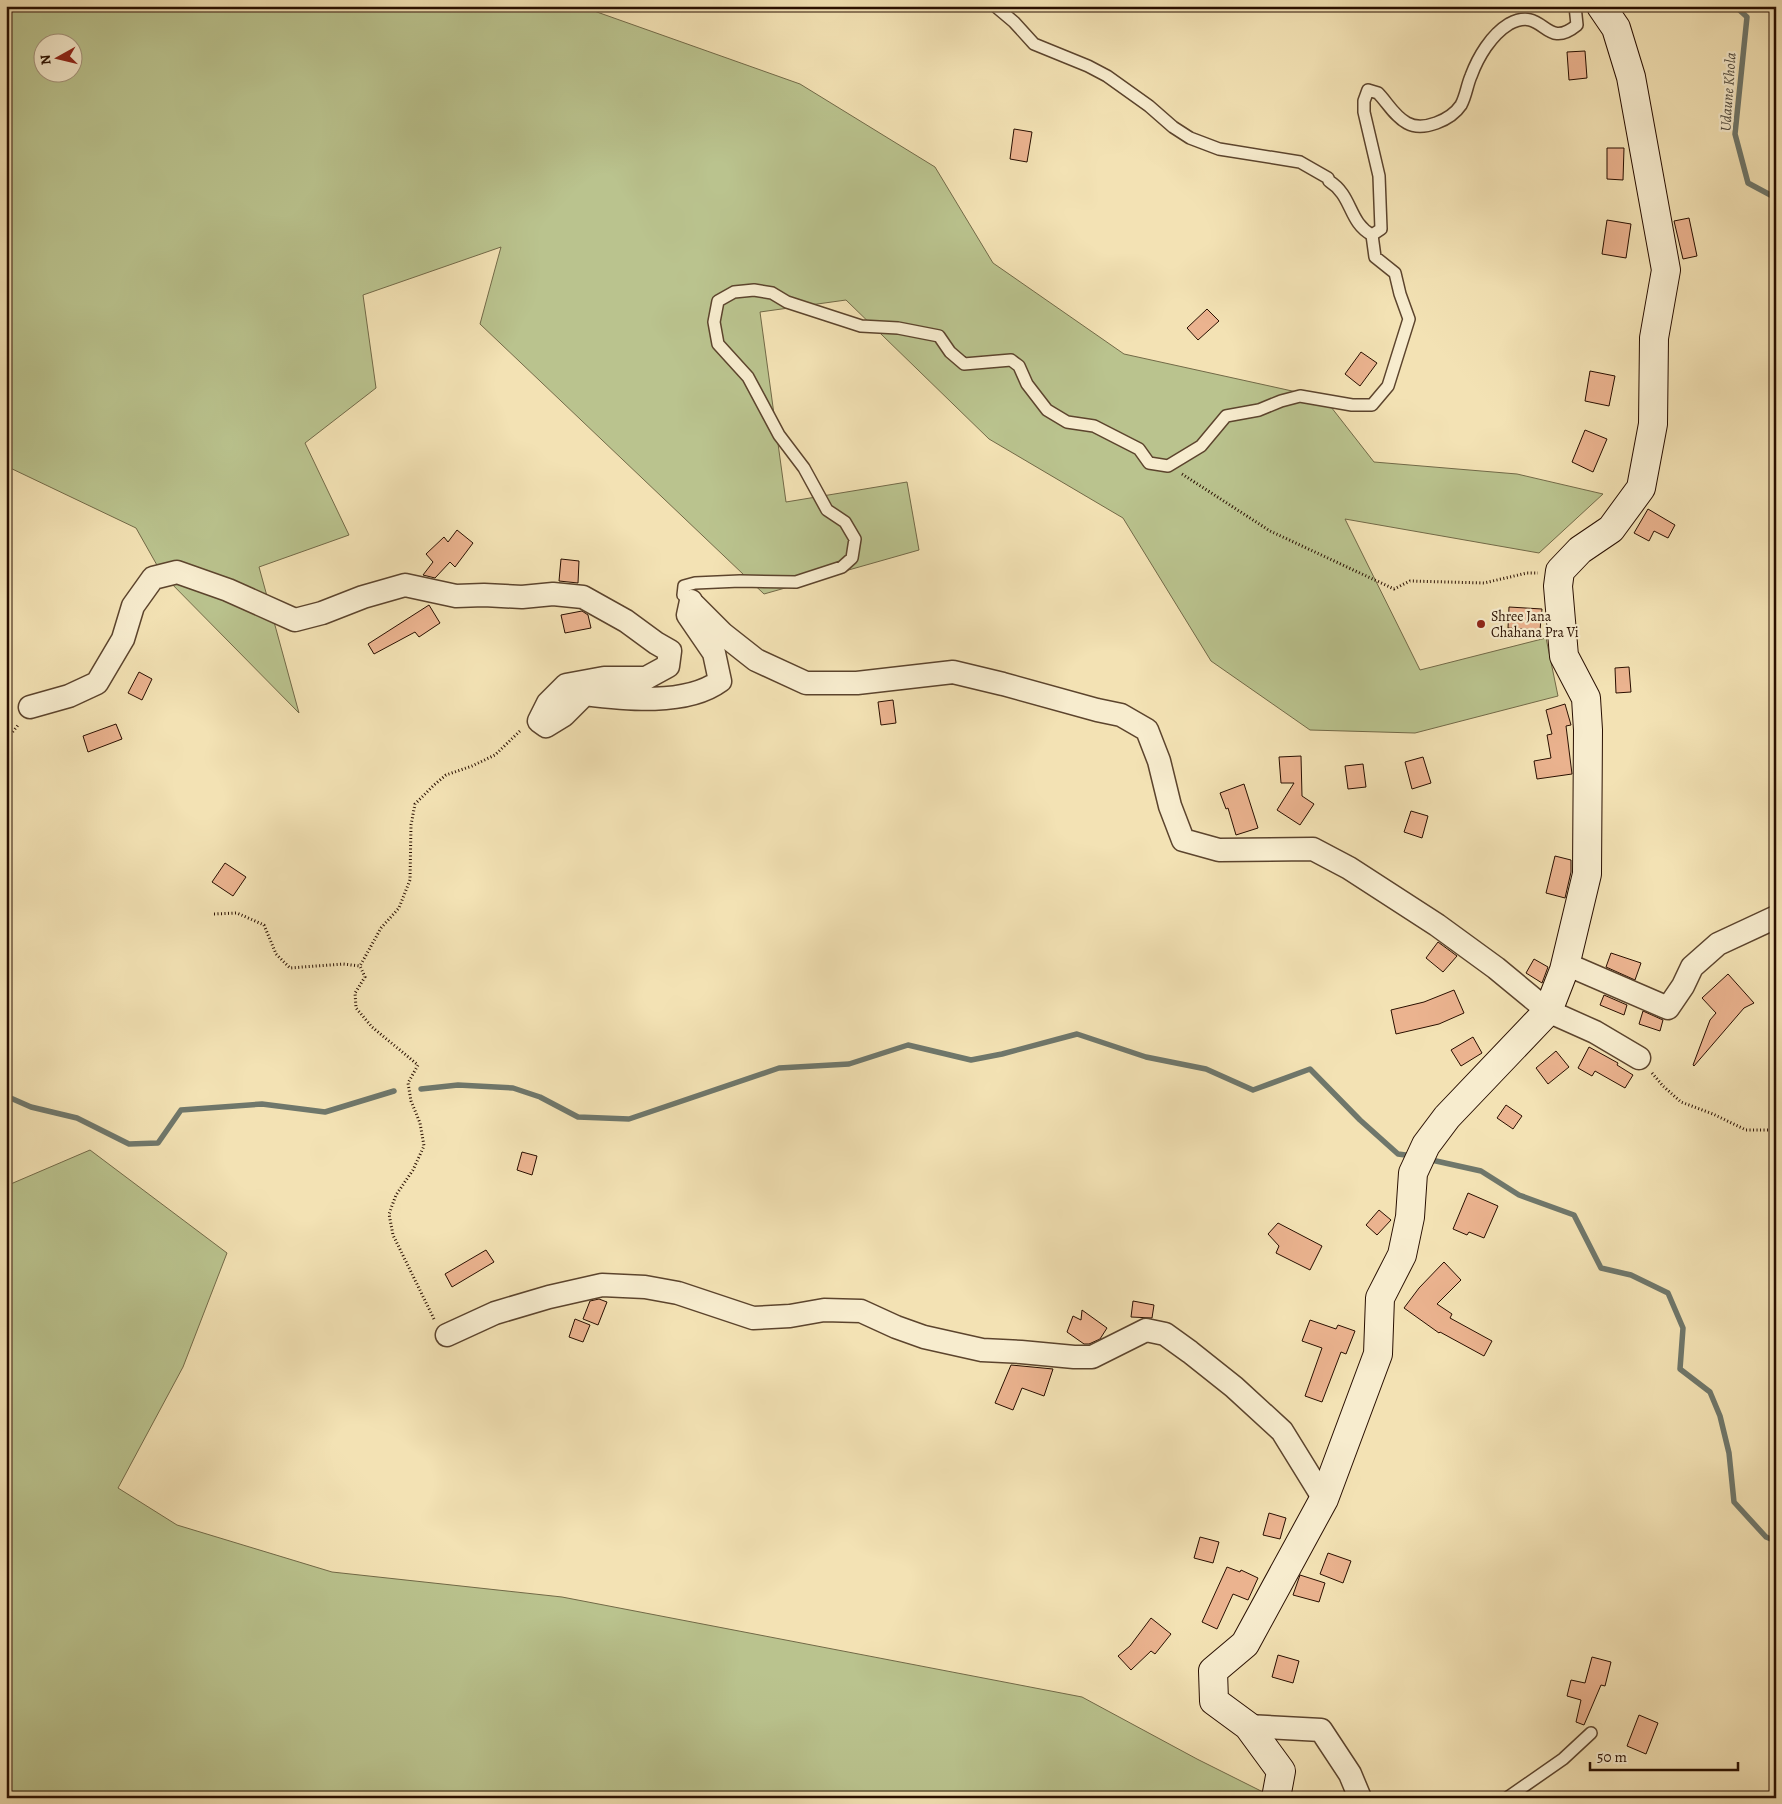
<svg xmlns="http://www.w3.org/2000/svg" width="1782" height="1804" viewBox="0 0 1782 1804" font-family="Alegreya,serif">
<rect width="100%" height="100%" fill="#f3e2b4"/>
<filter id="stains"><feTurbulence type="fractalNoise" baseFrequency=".004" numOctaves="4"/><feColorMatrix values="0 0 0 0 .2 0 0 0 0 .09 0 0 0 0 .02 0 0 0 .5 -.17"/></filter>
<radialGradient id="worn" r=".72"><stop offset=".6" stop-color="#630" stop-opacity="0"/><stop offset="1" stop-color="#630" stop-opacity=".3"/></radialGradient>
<g fill="#bac38e" stroke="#726947" fill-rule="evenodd">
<path d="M6 6H580L800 84 935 167 993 263 1124 354 1324 398 1374 462 1517 474 1603 494 1539 553 1345 519 1420 670 1546 638 1558 696 1415 733 1310 730 1211 661 1123 518 989 439 846 300 760 312 786 502 907 482 919 550 764 594 480 324 501 247 363 295 376 388 305 443 349 535 259 567 299 713 162 574 136 528 6 466ZM42 42H72V72H42Z"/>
<polygon points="90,1150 227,1253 183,1367 118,1488 177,1525 332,1572 562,1597 1082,1697 1197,1759 1275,1798 6,1798 6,1186"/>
</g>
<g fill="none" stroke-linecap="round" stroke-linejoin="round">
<g stroke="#6f776b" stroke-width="5.5">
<polyline points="1735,6 1747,17 1735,134 1748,183 1776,198"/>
<polyline points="421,1089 458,1085 513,1088 540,1097 578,1117 629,1119 779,1068 849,1064 908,1045 971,1060 1002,1054 1077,1034 1146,1057 1206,1069 1253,1090 1310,1069 1360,1120 1398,1154 1413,1156"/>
<polyline points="6,1096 31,1107 77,1118 129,1144 158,1143 181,1110 262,1104 325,1112 394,1091"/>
<polyline points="1427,1159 1481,1171 1519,1195 1574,1215 1601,1268 1631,1275 1668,1293 1683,1328 1680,1369 1710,1392 1720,1416 1729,1453 1734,1502 1766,1537 1776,1541"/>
</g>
</g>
<g fill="#ebb38f" stroke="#290f00">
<polygon points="1585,51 1587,78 1569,80 1567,52"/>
<polygon points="1014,129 1032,132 1027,162 1010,159"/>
<polygon points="1607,148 1624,148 1623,180 1607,179"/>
<polygon points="1689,218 1697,256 1683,259 1674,221"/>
<polygon points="1607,220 1631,224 1626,258 1602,254"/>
<polygon points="1207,309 1219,321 1198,340 1187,328"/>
<polygon points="1361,352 1377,363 1360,386 1345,374"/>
<polygon points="1590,371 1615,376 1609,406 1585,401"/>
<polygon points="1585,430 1607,439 1593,472 1572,462"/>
<polygon points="1648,509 1675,525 1668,538 1654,531 1649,541 1634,533"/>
<polygon points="457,530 473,543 455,567 450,562 435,578 423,575 433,562 426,554 444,537 448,542"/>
<polygon points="561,559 579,561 578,583 559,581"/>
<polygon points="429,605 440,623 419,637 415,632 374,654 368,644"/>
<polygon points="1509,607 1542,609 1540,630 1508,628"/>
<polygon points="582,611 588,615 591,628 565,633 561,615"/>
<polygon points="1629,667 1631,692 1616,693 1615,668"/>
<polygon points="139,672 152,679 142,700 128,693"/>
<polygon points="893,700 896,723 881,725 878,702"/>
<polygon points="1565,704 1571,725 1566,726 1572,774 1537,779 1534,761 1551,758 1547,735 1552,734 1546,710"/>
<polygon points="116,724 122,739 88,752 83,736"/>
<polygon points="1301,756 1302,796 1314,804 1300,825 1277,810 1294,783 1281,783 1279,757"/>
<polygon points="1423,757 1431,783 1412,789 1405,762"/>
<polygon points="1363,764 1366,787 1348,789 1345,766"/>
<polygon points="1244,784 1258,828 1236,835 1228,808 1226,809 1220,793"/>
<polygon points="1411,811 1428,816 1422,838 1404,832"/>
<polygon points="1555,856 1571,860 1571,872 1565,898 1546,893"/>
<polygon points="225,863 246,877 233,896 212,882"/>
<polygon points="1438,942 1457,956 1443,972 1426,958"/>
<polygon points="1611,953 1641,963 1635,980 1606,967"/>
<polygon points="1534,959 1548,967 1542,983 1526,973"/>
<polygon points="1728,974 1754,1003 1744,1008 1694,1066 1693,1065 1710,1020 1716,1013 1702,998"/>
<polygon points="1454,990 1464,1013 1439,1024 1396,1034 1391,1010 1424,1002"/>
<polygon points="1604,995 1627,1005 1624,1015 1600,1005"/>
<polygon points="1643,1011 1663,1020 1660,1031 1639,1024"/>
<polygon points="1473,1037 1482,1053 1461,1066 1451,1050"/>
<polygon points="1589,1047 1618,1063 1617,1065 1633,1075 1625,1088 1595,1071 1592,1076 1578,1068"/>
<polygon points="1556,1051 1569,1067 1548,1084 1536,1068"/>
<polygon points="1506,1105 1522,1116 1513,1129 1497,1118"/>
<polygon points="522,1152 537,1156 532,1175 517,1170"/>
<polygon points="1468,1193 1498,1206 1484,1238 1469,1232 1467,1235 1453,1229"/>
<polygon points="1379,1210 1391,1220 1377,1235 1366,1225"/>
<polygon points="1278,1223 1322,1246 1310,1270 1276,1253 1279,1246 1268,1234"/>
<polygon points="486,1250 494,1262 452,1287 445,1274"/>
<polygon points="1444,1262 1461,1280 1437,1304 1452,1314 1450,1318 1492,1341 1484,1356 1440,1332 1439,1333 1404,1308 1419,1288"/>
<polygon points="599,1299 607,1302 598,1325 583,1319 590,1301"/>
<polygon points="1133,1301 1154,1305 1152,1318 1131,1317"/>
<polygon points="1082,1310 1107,1328 1100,1339 1089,1344 1084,1344 1067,1332 1073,1316 1081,1320"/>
<polygon points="575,1319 590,1325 583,1342 569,1337"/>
<polygon points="1310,1320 1336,1329 1338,1325 1355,1331 1346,1354 1341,1352 1322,1402 1305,1396 1322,1348 1302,1341"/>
<polygon points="1011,1365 1053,1369 1044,1396 1022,1388 1013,1410 995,1403"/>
<polygon points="1269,1513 1286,1518 1280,1539 1263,1535"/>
<polygon points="1200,1537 1219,1542 1213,1563 1194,1558"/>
<polygon points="1328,1553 1351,1561 1343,1583 1320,1574"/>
<polygon points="1227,1567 1240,1572 1241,1570 1258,1578 1248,1600 1233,1594 1217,1629 1202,1622"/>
<polygon points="1300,1575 1325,1583 1319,1602 1293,1595"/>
<polygon points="1151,1618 1171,1634 1155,1654 1151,1651 1131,1670 1118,1656 1130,1646"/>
<polygon points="1278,1655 1299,1661 1293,1683 1272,1677"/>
<polygon points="1592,1657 1611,1662 1605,1686 1601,1685 1584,1725 1576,1722 1581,1700 1567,1696 1571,1680 1585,1683"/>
<polygon points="1639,1715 1658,1723 1646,1754 1627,1746"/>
</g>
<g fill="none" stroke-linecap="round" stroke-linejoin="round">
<defs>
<g id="lane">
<path d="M995 6 1014 22 1034 44 1088 66 1107 76 1149 106 1173 127 1190 138 1219 149 1300 162 1328 178 1329 181C1353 196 1348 222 1372 235L1381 229 1379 176 1364 112V101L1368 90 1378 93C1387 102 1394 116 1407 123 1423 132 1451 120 1461 105 1466 96 1467 85 1471 76 1478 57 1491 35 1509 24 1545 5 1544 52 1577 25L1575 6"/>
<polyline points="691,601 683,595 684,586 695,583 740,581 796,582 842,567 852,558 855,539 845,522 827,510 804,468 779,435 748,377 718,344 714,322 718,301 734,292 754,290 772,293 787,302 861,326 898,328 939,336 950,352 964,364 1011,360 1019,366 1027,384 1047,410 1067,422 1094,426 1139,449 1149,463 1168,466 1201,446 1226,416 1259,410 1281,401 1300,396 1352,405 1372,405 1388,386 1409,319 1400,294 1395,273 1375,257 1372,235"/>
<polyline points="1507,1798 1563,1759 1591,1733"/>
</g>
<g id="street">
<polyline points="695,606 723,634 756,660 806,683 857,683 953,672 1003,684 1097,710 1121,715 1147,730 1159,761 1170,806 1183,840 1219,850 1313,849 1349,868 1437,925 1496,968 1548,1011 1595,1032 1639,1058"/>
<path d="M30 707 69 696 97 683 123 639 133 606 153 578 177 572 228 590 295 620 322 613 363 597 405 585 456 596 484 595 522 597 553 594 583 597 626 621 656 643 670 651 668 666 646 678H604L566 685 548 703 539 721 546 726 564 715 585 694C625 699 686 706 720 681L714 653 688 615 691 601"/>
<polyline points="1566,964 1668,1008 1683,986 1692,967 1718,944 1776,917"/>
<polyline points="447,1335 495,1313 549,1297 602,1285 645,1287 678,1293 753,1318 790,1316 824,1310 861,1311 896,1327 924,1337 982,1350 1021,1352 1074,1357 1092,1357 1146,1330 1165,1334 1190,1352 1234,1387 1282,1431 1324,1499"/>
<polyline points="1248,1726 1321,1730 1350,1774 1360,1798"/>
</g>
<polyline id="secondary" points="1276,1798 1281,1771 1248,1726 1214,1701 1213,1671 1245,1644 1324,1499 1378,1354 1380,1298 1402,1255 1410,1217 1413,1173 1426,1145 1447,1117 1548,1011 1564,970 1587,874 1588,730 1586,698 1564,656 1558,586 1560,571 1580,550 1611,529 1641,488 1653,424 1654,338 1666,270 1631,77 1616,28 1601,6"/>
</defs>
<use href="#lane" stroke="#5c442d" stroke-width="14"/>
<use href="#street" stroke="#5c442d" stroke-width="25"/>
<use href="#secondary" stroke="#290f00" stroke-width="30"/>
<g stroke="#290f00" stroke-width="3" stroke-dasharray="1 2.5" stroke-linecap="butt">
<polyline points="1182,474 1270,531 1394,589 1410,581 1484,583 1527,573 1538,573"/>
<polyline points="6,740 19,724"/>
<polyline points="214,914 237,913 264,925 276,954 290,968 343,964 360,966"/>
<polyline points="1652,1073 1663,1086 1681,1102 1713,1114 1746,1130 1776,1130"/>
<polyline points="434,1319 393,1235 389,1214 396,1195 413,1170 424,1146 420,1123 411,1101 408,1083 418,1065 372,1027 356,1008 355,993 365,977 360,966 381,928 399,908 410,880 411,825 415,804 434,785 446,775 472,766 495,755 521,730"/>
</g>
<use href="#lane" stroke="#f7ecce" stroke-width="11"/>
<use href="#street" stroke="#f7ecce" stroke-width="22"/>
<use href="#secondary" stroke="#f7ecce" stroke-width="28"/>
</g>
<circle fill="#8f2418" stroke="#f7ecce" stroke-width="2" cx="1481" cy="624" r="5"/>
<g text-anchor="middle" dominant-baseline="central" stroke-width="4.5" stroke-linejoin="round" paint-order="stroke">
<g font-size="14" fill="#290f00" stroke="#f7ecce" text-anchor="start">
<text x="1491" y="616">Shree Jana<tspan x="1491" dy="16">Chahana Pra Vi</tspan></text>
</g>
<g font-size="15" font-style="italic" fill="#524c3f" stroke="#f7ecce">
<text transform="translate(1728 92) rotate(-86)">Udaune Khola</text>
</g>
</g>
<rect width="1782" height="1804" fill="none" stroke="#f3e2b4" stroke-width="25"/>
<rect x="8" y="8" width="1767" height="1789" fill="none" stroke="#290f00" stroke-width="2.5"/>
<rect x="12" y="12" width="1757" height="1779" fill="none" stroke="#290f00"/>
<g transform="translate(58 58) rotate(262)"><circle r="24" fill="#f7ecce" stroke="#a5947c"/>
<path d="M0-4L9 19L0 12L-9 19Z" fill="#8f2418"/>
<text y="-8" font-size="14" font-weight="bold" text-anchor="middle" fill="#290f00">N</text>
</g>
<path d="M1590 1762v8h148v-8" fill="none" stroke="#290f00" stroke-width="2.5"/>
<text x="1597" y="1762" font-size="15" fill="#290f00" stroke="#f7ecce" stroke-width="4" paint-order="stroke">50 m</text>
<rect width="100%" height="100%" filter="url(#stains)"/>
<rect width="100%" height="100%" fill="url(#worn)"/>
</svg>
